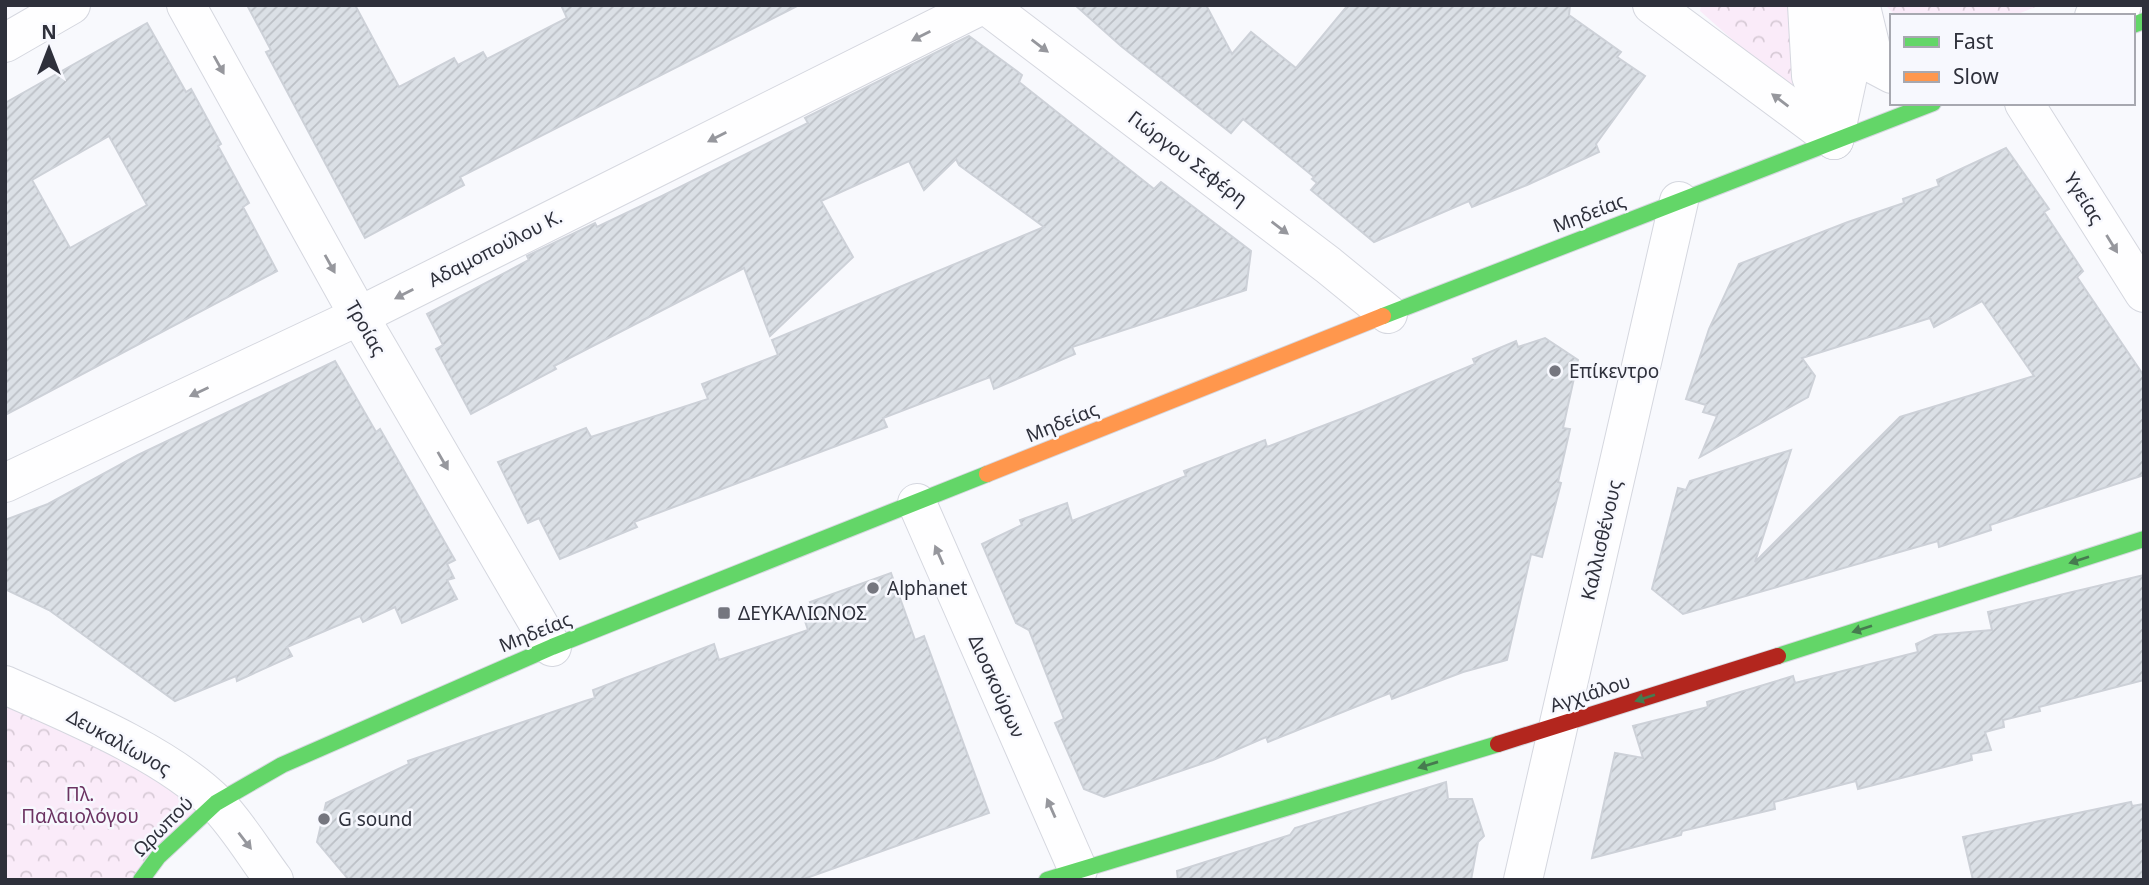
<svg xmlns="http://www.w3.org/2000/svg" width="2149" height="885" viewBox="0 0 2149 885" font-family="'Noto Sans',sans-serif">
<defs>
<pattern id="forest-crowns" width="20" height="18" patternUnits="userSpaceOnUse" patternTransform="scale(1.75)"><rect width="20" height="18" fill="#faebf9"/><path d="M2 6a3 3 0 1 1 6 0M12 15a3 3 0 1 1 6 0" fill="none" stroke="#d7cad6"/></pattern>
<pattern id="building-hatch" width="6" height="6" patternUnits="userSpaceOnUse" patternTransform="scale(1.75)"><rect width="6" height="6" fill="#dbe0e6"/><path d="M-1 1l2-2M0 6l6-6M5 7l2-2" fill="none" stroke="#bcc0c6"/></pattern>
</defs>
<rect width="100%" height="100%" fill="#f8f9fd"/>
<g fill="url(#forest-crowns)">
<polygon points="1701,5 1792,5 1798,84 1787,88 1700,11"/>
<polygon points="1885,5 2040,5 2013,16 1896,16"/>
<polygon points="5,685 216,803 141,880 5,880"/>
</g>
<g fill="url(#building-hatch)" stroke="#cdd1d8" stroke-width="2" fill-rule="evenodd">
<polygon points="247,5 355,5 399,87 454,58 458,65 483,52 487,59 567,18 561,5 799,5 460,177 464,185 365,238 266,52 271,50"/>
<polygon points="1075,5 1206,5 1232,54 1251,32 1296,68 1348,5 1570,5 1569,15 1621,52 1617,57 1645,76 1596,144 1599,152 1527,185 1472,207 1469,201 1374,242 1311,190 1317,183 1312,179 1314,177 1243,119 1231,133 1121,46"/>
<path d="M147 23 186 92 191 89 221 144 218 146 249 203 243 207 277 271 5 415V103ZM109 136 147 205 70 248 32 180Z"/>
<polygon points="969,36 1022,75 1019,82 1154,189 1161,182 1251,251 1246,290 1072,347 1075,354 994,389 990,377 883,418 887,427 634,522 637,527 560,559 539,518 528,523 498,462 586,428 591,437 708,399 702,384 778,355 772,340 1044,227 959,165 956,159 924,190 909,161 821,201 853,257 770,336 744,268 554,366 556,369 471,414 436,349 443,345 427,314 529,260 527,256 595,223 597,227 662,196 808,123 805,118"/>
<polygon points="2006,148 2049,209 2044,212 2083,271 2077,277 2144,376 2144,475 1990,525 1991,530 1939,547 1938,541 1683,614 1652,589 1678,488 1686,490 1690,481 1791,450 1755,562 1900,417 2034,376 1982,301 1934,327 1930,318 1802,358 1815,376 1808,397 1700,457 1717,416 1703,412 1706,405 1686,399 1709,329 1739,264 1848,222 1904,203 1903,199 1939,186 1937,180"/>
<polygon points="1545,338 1578,360 1563,428 1570,429 1558,482 1561,483 1542,557 1531,554 1507,660 1463,672 1392,699 1390,693 1268,742 1266,737 1213,760 1104,797 1084,789 1055,723 1064,719 1029,630 1016,623 982,544 1022,525 1020,520 1067,503 1072,521 1186,476 1184,471 1265,440 1267,447 1362,411 1475,364 1473,359 1516,341 1518,347"/>
<polygon points="335,361 376,432 380,429 455,560 447,564 454,578 447,580 457,599 402,623 395,607 363,622 360,616 287,647 292,656 237,681 236,676 175,701 49,610 5,589 5,520 48,504 138,455"/>
<polygon points="891,573 915,640 924,636 989,813 801,880 349,880 317,842 326,803 409,764 408,761 585,701 595,698 593,690 714,644 719,660 808,630 805,621 816,617 810,602"/>
<polygon points="2144,575 2144,680 2039,707 2040,711 2003,720 2004,727 1985,732 1991,750 1971,754 1972,760 1858,789 1856,781 1774,802 1775,809 1682,831 1681,835 1592,858 1615,753 1643,758 1633,726 1708,707 1707,702 1793,676 1795,683 1918,652 1916,644 1935,635 1992,630 1988,612"/>
<polygon points="1446,782 1448,799 1472,799 1484,836 1478,842 1471,880 1178,880 1177,871 1290,835 1295,828"/>
<polygon points="2131,802 2132,806 2144,804 2144,880 1973,880 1963,837"/>
</g>
<g fill="none" stroke-linecap="round" stroke-linejoin="round">
<defs>
<g id="street">
<polyline points="186,5 359,316 552,647"/>
<polyline points="986,5 1328,265 1388,314"/>
<polyline points="1652,5 1834,140"/>
<polyline points="1807,5 1811,76 1834,140"/>
<polyline points="1862,11 1875,65 1892,74"/>
<polyline points="2094,16 2122,5"/>
<polyline points="5,43 71,5"/>
<polyline points="2024,103 2144,293"/>
<polyline points="1834,140 1848,76 1844,5"/>
<polyline points="5,483 359,316 982,5"/>
<polyline points="917,503 1078,870"/>
<path d="M5 685C70 714 166 753 216 803 238 825 255 855 274 880"/>
<polyline points="1523,880 1679,201"/>
</g>
<g id="fast">
<polyline points="2133,25 2144,21"/>
<polyline points="1383,316 1933,103"/>
<polyline points="1778,656 2144,539"/>
<polyline points="141,880 158,857 216,803 282,765 552,647 987,474"/>
<polyline points="1047,880 1498,744"/>
</g>
<polyline id="slow" points="987,474 1383,316"/>
<polyline id="jam" points="1498,744 1778,656"/>
</defs>
<use href="#street" stroke="#d5d7df" stroke-width="40"/>
<use href="#fast" stroke="#d5d7df" stroke-width="18"/>
<use href="#slow" stroke="#d5d7df" stroke-width="18"/>
<use href="#jam" stroke="#d5d7df" stroke-width="18"/>
<use href="#street" stroke="#fefeff" stroke-width="38"/>
<use href="#fast" stroke="#63d668" stroke-width="16"/>
<use href="#slow" stroke="#ff974d" stroke-width="16"/>
<use href="#jam" stroke="#b3261e" stroke-width="16"/>
</g>
<defs><path id="oneway-solid" d="M-6-.8H1V-3.2L6.5 0L1 3.2V.8H-6Z" transform="scale(1.75)"/></defs>
<g fill="#96979d">
<use href="#oneway-solid" transform="translate(921 36) rotate(153)"/>
<use href="#oneway-solid" transform="translate(1040 46) rotate(37)"/>
<use href="#oneway-solid" transform="translate(219 65) rotate(61)"/>
<use href="#oneway-solid" transform="translate(1780 100) rotate(-143)"/>
<use href="#oneway-solid" transform="translate(717 137) rotate(153)"/>
<use href="#oneway-solid" transform="translate(1280 228) rotate(37)"/>
<use href="#oneway-solid" transform="translate(2112 244) rotate(58)"/>
<use href="#oneway-solid" transform="translate(330 264) rotate(61)"/>
<use href="#oneway-solid" transform="translate(404 294) rotate(153)"/>
<use href="#oneway-solid" transform="translate(199 392) rotate(155)"/>
<use href="#oneway-solid" transform="translate(443 461) rotate(60)"/>
<use href="#oneway-solid" transform="translate(939 555) rotate(-114)"/>
<use href="#oneway-solid" transform="translate(1051 808) rotate(-114)"/>
<use href="#oneway-solid" transform="translate(245 841) rotate(52)"/>
</g>
<g fill="#467b4f">
<use href="#oneway-solid" transform="translate(2079 560) rotate(162)"/>
<use href="#oneway-solid" transform="translate(1862 629) rotate(162)"/>
<use href="#oneway-solid" transform="translate(1645 698) rotate(162)"/>
<use href="#oneway-solid" transform="translate(1428 765) rotate(163)"/>
</g>
<g fill="#75767f" stroke="#f7f8fe" stroke-width="2.5">
<circle cx="1555" cy="371" r="7"/>
<circle cx="873" cy="588" r="7"/>
<rect x="717" y="606" width="14" height="14" rx="3.5"/>
<circle cx="324" cy="819" r="7"/>
</g>
<g text-anchor="middle" dominant-baseline="central" stroke-width="5" stroke-linejoin="round" paint-order="stroke">
<g font-size="19" fill="#2e303b" stroke="#f7f8fe">
<text transform="translate(1188 158) rotate(37)">Γιώργου Σεφέρη</text>
<text transform="translate(2084 198) rotate(58)">Υγείας</text>
<text transform="translate(1589 213) rotate(-21)">Μηδείας</text>
<text transform="translate(495 248) rotate(-27)">Αδαμοπούλου Κ.</text>
<text transform="translate(366 328) rotate(60)">Τροίας</text>
<text transform="translate(1062 422) rotate(-22)">Μηδείας</text>
<text transform="translate(1601 540) rotate(-77)">Καλλισθένους</text>
<text transform="translate(535 632) rotate(-22)">Μηδείας</text>
<text transform="translate(997 686) rotate(66)">Διοσκούρων</text>
<text transform="translate(1590 693) rotate(-18)">Αγχιάλου</text>
<text transform="translate(119 742) rotate(29)">Δευκαλίωνος</text>
<text transform="translate(163 826) rotate(-45)">Ωρωπού</text>
</g>
<g font-size="19" fill="#2e303b" stroke="#f7f8fe" text-anchor="start">
<text x="1569" y="371">Επίκεντρο</text>
<text x="887" y="588">Alphanet</text>
<text x="738" y="613">ΔΕΥΚΑΛΙΩΝΟΣ</text>
<text x="338" y="819">G sound</text>
</g>
<g font-size="19" fill="#6b3362" stroke="#f7f8fe">
<text x="80" y="794">Πλ.<tspan x="80" dy="22">Παλαιολόγου</tspan></text>
</g>
</g>
<rect width="2149" height="885" fill="none" stroke="#2e303b" stroke-width="14"/>
<rect x="1890" y="14" width="245" height="91" fill="#f7f8fe" stroke="#a7a8b0" stroke-width="2"/>
<rect x="1904" y="37" width="35" height="10" fill="#63d668" stroke="#a7a8b0" stroke-width="2"/>
<text x="1953" y="49" font-size="21" fill="#2e303b">Fast</text>
<rect x="1904" y="72" width="35" height="10" fill="#ff974d" stroke="#a7a8b0" stroke-width="2"/>
<text x="1953" y="84" font-size="21" fill="#2e303b">Slow</text>
<g transform="translate(49 49)" stroke="#f7f8fe" stroke-width="5" paint-order="stroke">
<path d="M0-5L12 26L0 18L-12 26Z" fill="#2e303b"/>
<text y="-10" font-size="19" font-weight="bold" text-anchor="middle" fill="#2e303b">N</text>
</g>
</svg>
